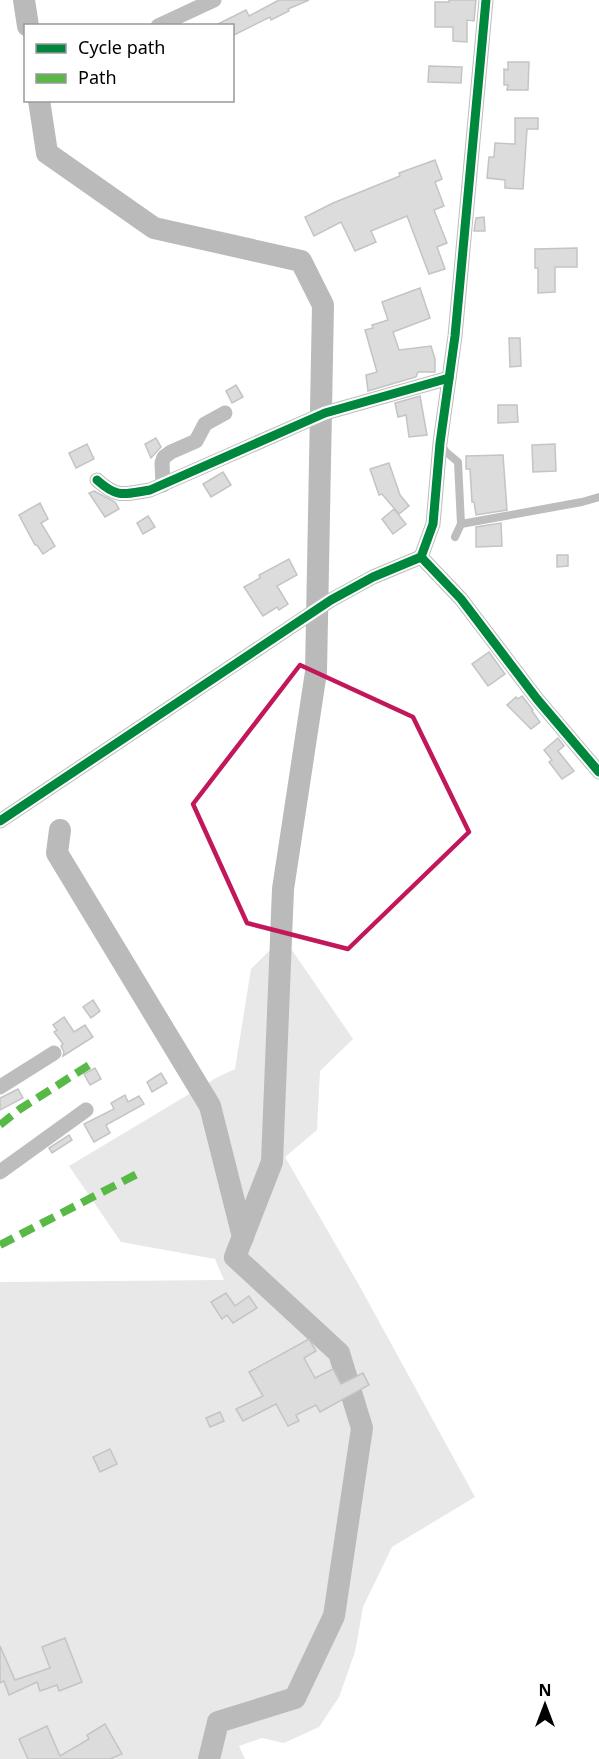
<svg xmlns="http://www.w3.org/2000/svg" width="599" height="1759" viewBox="0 0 599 1759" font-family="'Noto Sans',sans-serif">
<rect width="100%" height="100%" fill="#fff"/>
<polygon fill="#e8e8e8" points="283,937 353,1039 320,1071 317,1130 285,1157 359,1285 475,1497 392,1547 363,1607 355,1652 339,1697 319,1727 284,1743 262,1738 239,1746 245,1759 0,1759 0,1282 224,1280 215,1259 121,1242 69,1166 216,1078 235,1069 251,969"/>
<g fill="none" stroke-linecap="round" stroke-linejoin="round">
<g stroke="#bababa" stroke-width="22">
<polyline points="24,0 28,26"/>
<polyline points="39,100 47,153 154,228 301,261 323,305 316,672 283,889 272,1162 235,1257 339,1353 362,1428 334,1616 295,1698 218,1722 209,1759"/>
<polyline points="60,830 57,853 210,1106 243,1237"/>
</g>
</g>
<g fill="#dcdcdc" stroke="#c4c4c4" stroke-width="1.5">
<polygon points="279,0 309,0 288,9 289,11 271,20 270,17 232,36 232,26 214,26 246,10 249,16"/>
<polygon points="449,0 476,0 474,21 467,20 467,42 453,41 453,27 435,27 435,2 449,2"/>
<polygon points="508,62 529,62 528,90 507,90 508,85 504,85 504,69 508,70"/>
<polygon points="429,66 462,67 461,83 428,82"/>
<polygon points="515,118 538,118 538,129 527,129 523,189 505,188 505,180 487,178 489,157 494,157 495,143 515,144"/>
<polygon points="435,160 442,179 435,182 444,206 434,210 447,243 437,247 445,269 429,274 407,216 371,231 376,242 355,251 341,222 314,236 305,217 333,203 400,176 399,173"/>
<polygon points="484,217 485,231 474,231 476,218"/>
<polygon points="577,248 577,267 555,267 555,292 538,293 538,268 535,268 535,249"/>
<polygon points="420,288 430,318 393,332 399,350 431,346 435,359 435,372 418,372 416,377 368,391 366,375 377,372 365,330 373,328 372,325 388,320 382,302"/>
<polygon points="509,338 520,338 521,366 510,367"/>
<polygon points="236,385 243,397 232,403 226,391"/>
<polygon points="420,396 427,435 409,437 406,415 398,417 395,403"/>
<polygon points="498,405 517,405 518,422 498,423"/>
<polygon points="156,438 161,447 151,458 145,444"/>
<polygon points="87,444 94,459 76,468 69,453"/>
<polygon points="555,444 556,471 533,472 532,445"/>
<polygon points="503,455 507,510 476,515 474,502 472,502 470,469 466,469 466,456"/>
<polygon points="389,463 400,495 409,506 399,514 382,494 379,495 370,469"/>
<polygon points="223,472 231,485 211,497 203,484"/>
<polygon points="94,491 115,502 119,509 105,517 89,493"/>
<polygon points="40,503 48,519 41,523 55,546 43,554 37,545 35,545 19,515"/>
<polygon points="394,509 406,524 393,534 382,519"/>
<polygon points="148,516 155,527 143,534 137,523"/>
<polygon points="501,523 502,546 476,547 476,527"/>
<polygon points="557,555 568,555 568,566 557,567"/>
<polygon points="289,559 297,575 277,586 288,604 279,610 277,607 263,616 244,587 260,578 259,575"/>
<polygon points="489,652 505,674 488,686 472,664"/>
<polygon points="522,696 533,710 532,711 540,722 531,729 507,705 516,697 518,699"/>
<polygon points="558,738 564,746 558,751 574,771 562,779 549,762 552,760 544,750"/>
<polygon points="93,1000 100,1011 91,1018 83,1007"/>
<polygon points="64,1017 74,1032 85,1025 93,1037 63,1056 64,1052 61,1046 63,1044 54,1032 57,1030 53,1025"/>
<polygon points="95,1068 101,1079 90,1085 84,1074"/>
<polygon points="161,1073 167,1083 152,1092 147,1082"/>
<polygon points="18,1089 23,1098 0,1110 0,1098"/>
<polygon points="125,1095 128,1102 139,1096 144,1104 106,1125 110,1133 94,1142 84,1124 114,1109 111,1103"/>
<polygon points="69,1135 72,1140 52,1153 49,1148"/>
<polygon points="226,1293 235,1306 249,1296 257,1308 233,1323 227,1315 222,1319 211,1302"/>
<polygon points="309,1339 316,1351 304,1358 315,1378 333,1369 341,1384 363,1373 369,1385 320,1412 316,1405 296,1415 299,1421 288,1426 276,1404 243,1421 236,1409 263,1396 249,1372"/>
<polygon points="220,1412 224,1421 210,1427 206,1418"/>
<polygon points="110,1449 117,1464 100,1472 93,1457"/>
<polygon points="65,1638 82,1682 59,1691 57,1685 40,1691 37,1682 9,1695 4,1681 0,1683 0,1646 15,1680 50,1668 42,1647"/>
<polygon points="105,1724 122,1754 110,1759 28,1759 19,1739 47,1726 60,1756 89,1739 87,1735"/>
</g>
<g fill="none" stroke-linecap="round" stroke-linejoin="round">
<g stroke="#bdbdbd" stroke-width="8">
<polyline points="441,445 446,452 458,462 461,524 455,537"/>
<polyline points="461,524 582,502 599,497"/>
</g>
<g stroke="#bdbdbd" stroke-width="15">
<polyline points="158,26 214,0"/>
<path d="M97 480C118 499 124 494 150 490L325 413 449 378"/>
<polyline points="163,485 162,463 164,457 171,452 196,441 205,424 225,413"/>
<polyline points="421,557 461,599 537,699 599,772"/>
<polyline points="0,821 331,600 373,577 421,557 433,524 440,443 455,336 486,0"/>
<polyline points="0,1087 54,1053"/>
<polyline points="0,1172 86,1110"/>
</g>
<g stroke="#58b947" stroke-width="8" stroke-dasharray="15 8" stroke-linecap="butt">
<polyline points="0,1125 20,1109 91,1064"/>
<polyline points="0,1245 141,1172"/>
</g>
<defs>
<g id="cycleway">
<path d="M97 480C118 499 124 494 150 490L325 413 449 378"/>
<polyline points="421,557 461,599 537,699 599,772"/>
<polyline points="0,821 331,600 373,577 421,557 433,524 440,443 455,336 486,0"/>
</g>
</defs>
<use href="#cycleway" stroke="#fff" stroke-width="13"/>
<use href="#cycleway" stroke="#00873e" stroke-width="9"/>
</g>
<path fill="none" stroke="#c2185b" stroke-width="4.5" stroke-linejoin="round" d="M300 665 413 717 469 832 348 949 247 923 193 804Z"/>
<rect x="24" y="24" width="210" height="78" fill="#ffffff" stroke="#999999" stroke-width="1.5"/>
<rect x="36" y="44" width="30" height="9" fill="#00873e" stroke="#999999" stroke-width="1.5"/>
<text x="78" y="54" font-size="18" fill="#000000">Cycle path</text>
<rect x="36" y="74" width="30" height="9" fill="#58b947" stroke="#999999" stroke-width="1.5"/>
<text x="78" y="84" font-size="18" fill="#000000">Path</text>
<g transform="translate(545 1705)" stroke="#ffffff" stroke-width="4.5" paint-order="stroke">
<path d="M0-4.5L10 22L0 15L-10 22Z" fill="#000000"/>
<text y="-9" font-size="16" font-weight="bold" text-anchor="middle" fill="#000000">N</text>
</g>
</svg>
